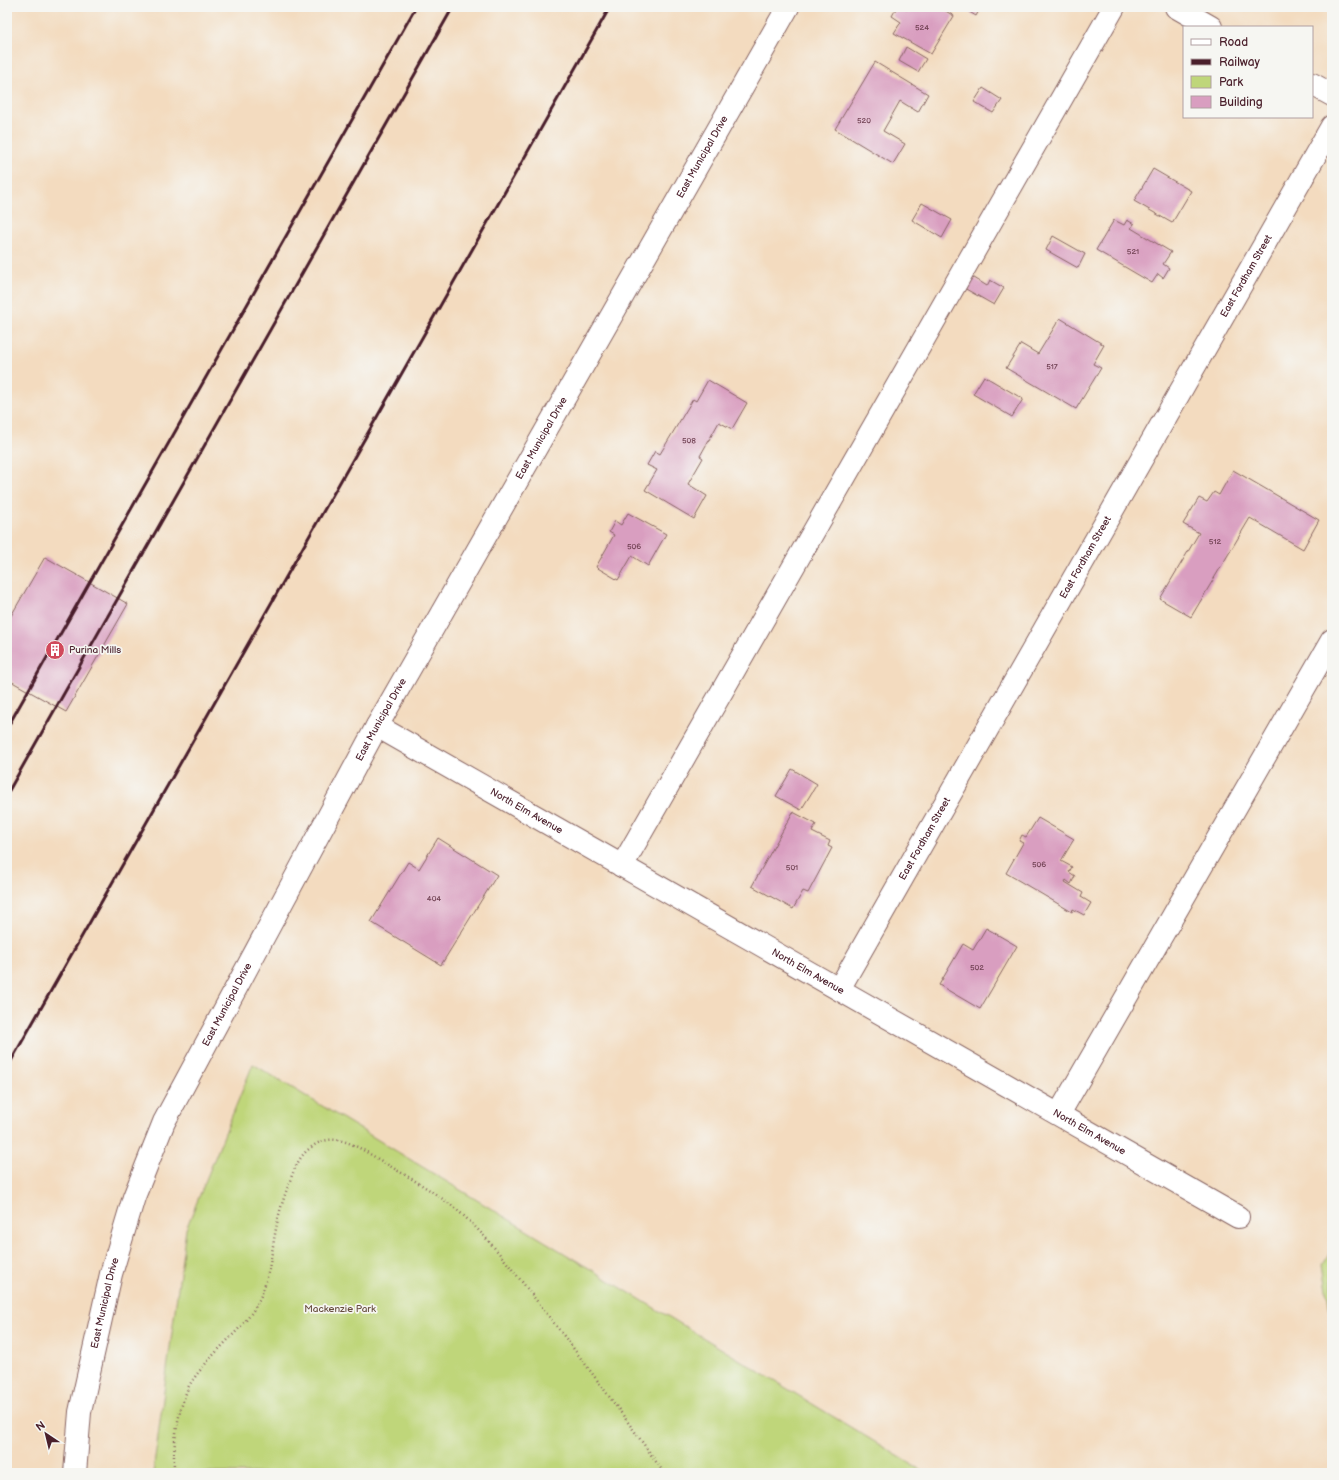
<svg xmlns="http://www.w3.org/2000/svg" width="1339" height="1480" viewBox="0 0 1339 1480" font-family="'Balsamiq Sans',sans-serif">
<rect width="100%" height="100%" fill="#f6f6f2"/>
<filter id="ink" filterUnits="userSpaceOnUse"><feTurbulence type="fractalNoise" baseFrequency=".025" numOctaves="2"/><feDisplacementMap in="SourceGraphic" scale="8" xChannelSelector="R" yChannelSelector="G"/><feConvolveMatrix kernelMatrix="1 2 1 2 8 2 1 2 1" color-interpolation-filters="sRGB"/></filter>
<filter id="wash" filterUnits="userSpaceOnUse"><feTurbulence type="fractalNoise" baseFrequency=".012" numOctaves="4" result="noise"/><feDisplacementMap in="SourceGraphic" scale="16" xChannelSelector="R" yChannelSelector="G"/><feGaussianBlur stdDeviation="0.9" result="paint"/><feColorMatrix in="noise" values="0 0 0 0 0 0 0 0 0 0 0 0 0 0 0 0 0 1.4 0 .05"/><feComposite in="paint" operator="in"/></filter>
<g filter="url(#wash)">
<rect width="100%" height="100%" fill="#f3dbbf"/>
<g fill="#bfd67a" stroke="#847a52">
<polygon points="253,1064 926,1473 153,1473 186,1229"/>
<polygon points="1332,1248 1332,1325 1323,1264"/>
</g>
<g id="blocks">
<g fill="#d99ec0">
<polygon points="897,7 902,7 907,10 909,7 939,7 954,16 931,54 894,33 901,22 892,16"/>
<polygon points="961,7 981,7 976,16"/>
<polygon points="906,47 926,59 918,72 899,61"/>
<polygon points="875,62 928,94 918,112 900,101 883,131 905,144 893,164 835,129"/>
<polygon points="983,88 1002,100 993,113 974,102"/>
<polygon points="1153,169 1191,191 1172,223 1134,201"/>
<polygon points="922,203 952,220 942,238 912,220"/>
<polygon points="1114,220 1124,225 1127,220 1134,224 1131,228 1171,252 1163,264 1169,268 1163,278 1158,274 1152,283 1096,250"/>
<polygon points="1053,236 1085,254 1078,268 1046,250"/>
<polygon points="971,276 987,286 990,280 1004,288 994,305 964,288"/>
<polygon points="1060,318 1104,345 1093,364 1101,368 1076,409 1006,368 1021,344 1038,354"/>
<polygon points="984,376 1023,399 1012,417 973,394"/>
<polygon points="708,380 747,403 732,429 719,422 700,456 703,458 688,484 707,496 694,519 645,490 657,470 647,465 655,451 660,454 693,399 696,401"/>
<polygon points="1233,470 1319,520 1303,549 1250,518 1191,617 1160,599 1199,533 1183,524 1199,498 1207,502 1214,492 1219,495"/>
<polygon points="628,513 666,534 648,566 632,556 618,580 596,567 614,535 609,532 615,521 621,525"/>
<polygon points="45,557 128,604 66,712 7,679 7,620 8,621"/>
<polygon points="792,769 817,784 801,810 776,796"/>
<polygon points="793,812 816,824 812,832 830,841 828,846 832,848 808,893 803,891 793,909 752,886"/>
<polygon points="1038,818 1074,839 1061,861 1072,867 1069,872 1075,876 1071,884 1066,880 1065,882 1083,893 1081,897 1091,903 1084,915 1073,909 1072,912 1006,873 1023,843 1019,841 1022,835 1026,837"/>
<polygon points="438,838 497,875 441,965 371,922 408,862 419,869"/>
<polygon points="986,928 1017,946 980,1009 939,985 963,944 973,950"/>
</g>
</g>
</g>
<g filter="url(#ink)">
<use href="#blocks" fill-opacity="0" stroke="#85615f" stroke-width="1"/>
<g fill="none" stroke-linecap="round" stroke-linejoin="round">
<defs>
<g id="street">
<polyline points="1176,7 1211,27"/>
<polyline points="1312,84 1332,95"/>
<path id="s1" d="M377 726 1238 1217"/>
<polyline points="622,866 1114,7"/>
<path id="s2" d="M839 989 1332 126"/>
<polyline points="1059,1114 1332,640"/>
</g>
<g id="secondary">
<path id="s3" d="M75 1473 80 1412 111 1274 134 1197 164 1122 377 726 788 7"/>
</g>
</defs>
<use href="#street" stroke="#85615f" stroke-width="24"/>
<use href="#secondary" stroke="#85615f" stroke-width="24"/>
<path stroke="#85615f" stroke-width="2.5" stroke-dasharray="1 3" stroke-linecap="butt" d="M174 1473C173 1445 177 1414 188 1388 193 1377 212 1356 221 1347 240 1327 254 1316 264 1288 272 1263 273 1237 280 1211 283 1200 287 1189 291 1178 295 1167 300 1156 309 1149 334 1128 357 1147 380 1160 406 1176 433 1190 457 1210 489 1237 514 1272 540 1305 583 1360 624 1416 664 1473"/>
<use href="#street" stroke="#fff" stroke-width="22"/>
<use href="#secondary" stroke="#fff" stroke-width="22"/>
<g stroke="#4a1f2b" stroke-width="3">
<polyline points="7,728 416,7"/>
<polyline points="7,794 453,7"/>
<polyline points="7,1068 610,7"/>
</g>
</g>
</g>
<defs>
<symbol id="building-disc" viewBox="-11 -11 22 22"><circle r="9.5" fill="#d1495b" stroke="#f6f6f2"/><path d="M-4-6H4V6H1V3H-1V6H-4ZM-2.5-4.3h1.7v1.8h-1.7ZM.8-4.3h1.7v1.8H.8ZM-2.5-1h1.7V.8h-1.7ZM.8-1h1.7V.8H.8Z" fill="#fff"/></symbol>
</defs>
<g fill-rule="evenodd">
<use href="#building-disc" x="44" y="639" width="22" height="22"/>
</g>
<g text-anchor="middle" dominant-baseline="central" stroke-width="3.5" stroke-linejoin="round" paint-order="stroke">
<g font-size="8" fill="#6e3f50">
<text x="922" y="27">524</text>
<text x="864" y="120">520</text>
<text x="1133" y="251">521</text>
<text x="1052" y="366">517</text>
<text x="689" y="440">508</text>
<text x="1215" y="541">512</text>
<text x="634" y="546">506</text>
<text x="1039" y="864">506</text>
<text x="792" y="867">501</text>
<text x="434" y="898">404</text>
<text x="977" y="967">502</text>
</g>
<g font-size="10" fill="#4a1f2b" stroke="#f6f6f2">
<text stroke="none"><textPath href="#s3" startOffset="1469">East Municipal Drive</textPath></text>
<text stroke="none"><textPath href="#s2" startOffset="821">East Fordham Street</textPath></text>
<text stroke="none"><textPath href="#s3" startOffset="1145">East Municipal Drive</textPath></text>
<text stroke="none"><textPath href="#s2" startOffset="497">East Fordham Street</textPath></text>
<text stroke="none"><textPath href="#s3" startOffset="821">East Municipal Drive</textPath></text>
<text stroke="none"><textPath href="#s1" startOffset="172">North Elm Avenue</textPath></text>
<text stroke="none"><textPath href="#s2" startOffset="173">East Fordham Street</textPath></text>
<text stroke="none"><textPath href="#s1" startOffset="496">North Elm Avenue</textPath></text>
<text stroke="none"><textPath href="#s3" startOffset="497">East Municipal Drive</textPath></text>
<text stroke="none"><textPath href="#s1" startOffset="820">North Elm Avenue</textPath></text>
<text stroke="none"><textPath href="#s3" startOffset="173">East Municipal Drive</textPath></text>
</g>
<g font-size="10" fill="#4a1f2b" stroke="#f6f6f2" text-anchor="start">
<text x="69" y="650">Purina Mills</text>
</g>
<g font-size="10" fill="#674d3f" stroke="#f6f6f2">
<text x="340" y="1309">Mackenzie Park</text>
</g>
</g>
<rect width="1339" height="1480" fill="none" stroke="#f6f6f2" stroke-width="24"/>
<rect x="1183" y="26" width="130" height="92" fill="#f6f6f2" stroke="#b1a0a2"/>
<rect x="1191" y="39" width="20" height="6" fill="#ffffff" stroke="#b1a0a2"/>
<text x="1219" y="46" font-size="12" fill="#4a1f2b">Road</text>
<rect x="1191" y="59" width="20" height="6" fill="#4a1f2b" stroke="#b1a0a2"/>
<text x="1219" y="66" font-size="12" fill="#4a1f2b">Railway</text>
<rect x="1191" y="76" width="20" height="12" fill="#bfd67a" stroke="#b1a0a2"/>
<text x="1219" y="86" font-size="12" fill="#4a1f2b">Park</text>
<rect x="1191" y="96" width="20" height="12" fill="#d99ec0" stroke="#b1a0a2"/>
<text x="1219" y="106" font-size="12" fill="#4a1f2b">Building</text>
<g transform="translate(46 1434) rotate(325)" stroke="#f6f6f2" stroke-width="3" paint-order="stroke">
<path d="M0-3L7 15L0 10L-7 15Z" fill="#4a1f2b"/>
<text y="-6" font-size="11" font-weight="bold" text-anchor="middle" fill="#4a1f2b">N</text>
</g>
</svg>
